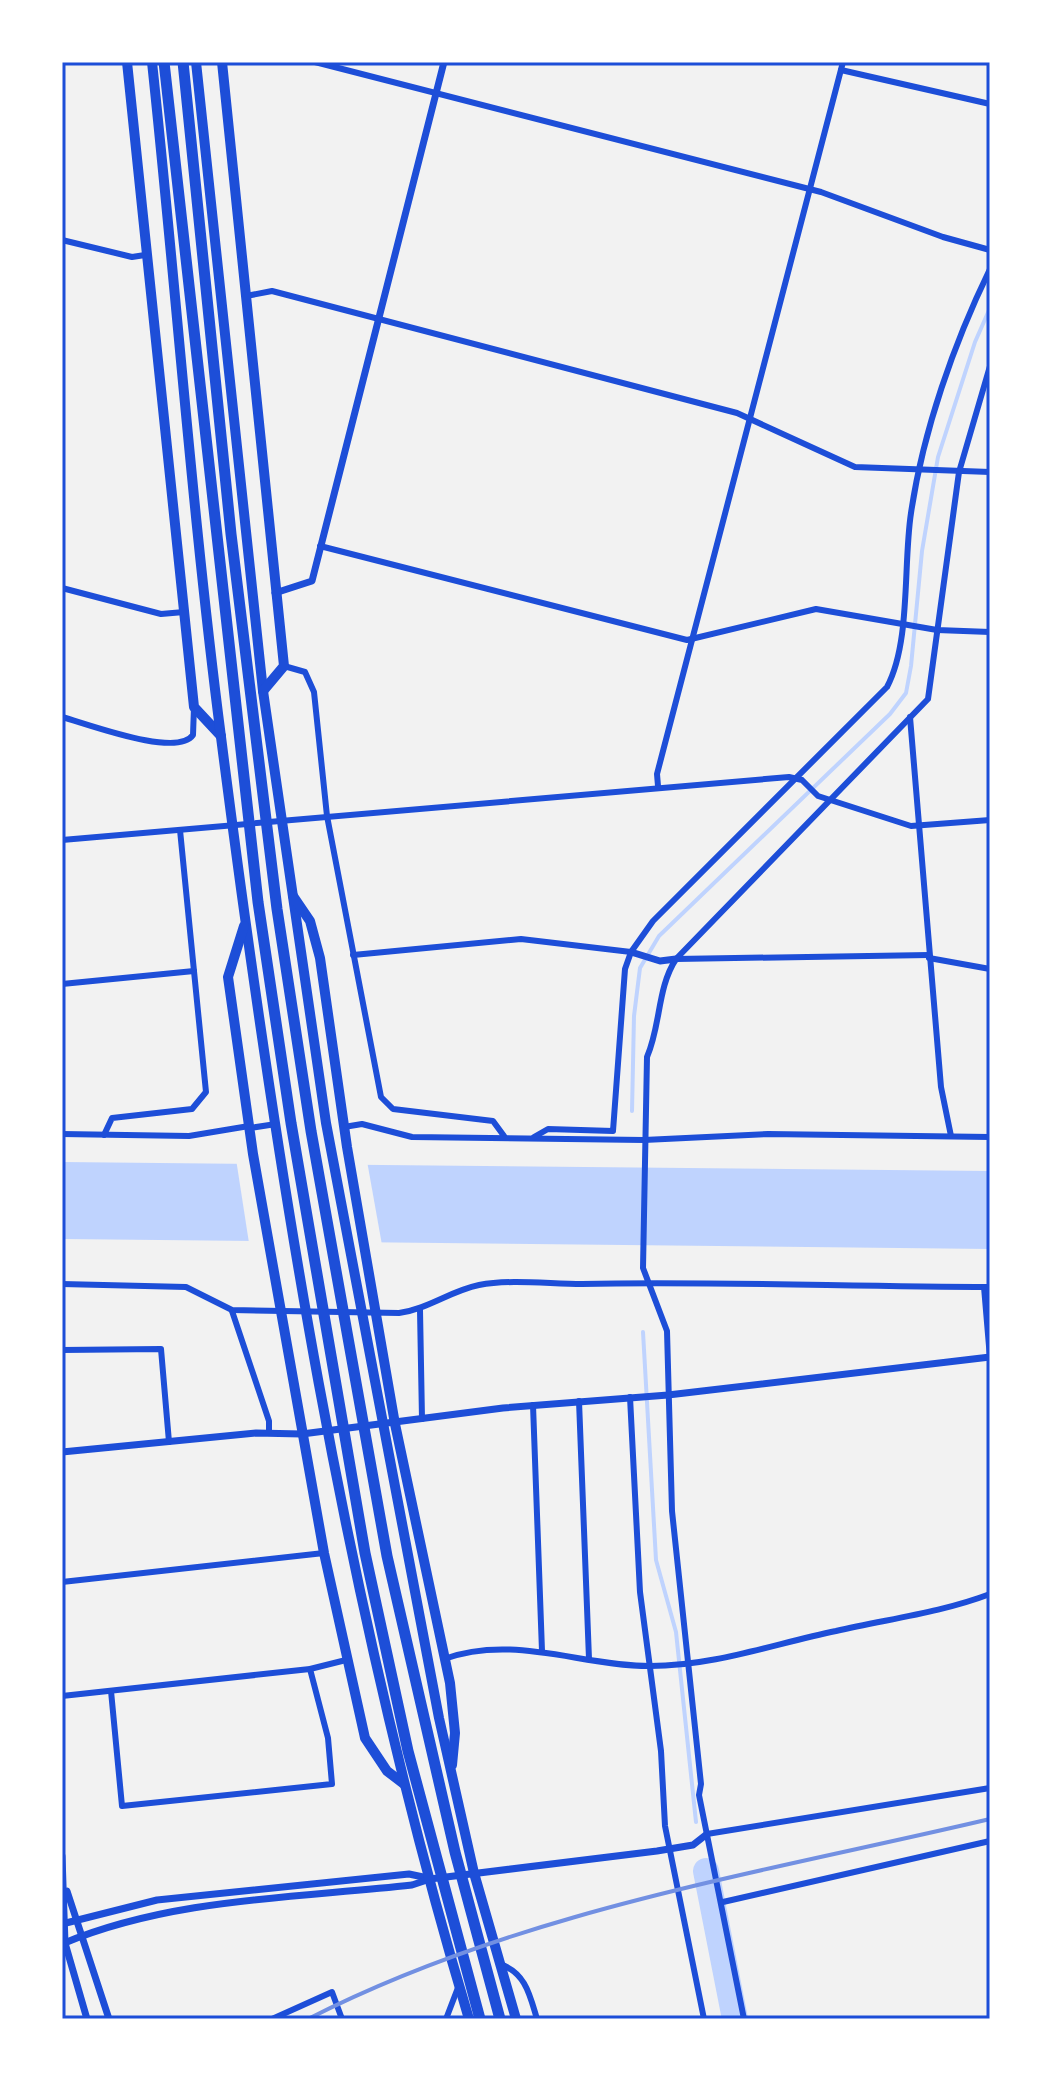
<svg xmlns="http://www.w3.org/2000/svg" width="1052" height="2081" viewBox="0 0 1052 2081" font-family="Poppins,sans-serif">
<rect width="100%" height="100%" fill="#f2f2f2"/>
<polygon fill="#bfd3fe" points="62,1162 990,1171 990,1249 62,1239"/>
<polygon fill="#f2f2f2" points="236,1159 367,1161 382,1245 249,1243"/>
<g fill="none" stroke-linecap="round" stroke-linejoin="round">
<g stroke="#bfd3fe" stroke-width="4">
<polyline points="632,1111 634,1016 640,968 659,936 890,714 906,693 911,666 922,551 938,457 975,342 990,308"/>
<polyline points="643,1332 656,1560 676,1632 696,1822"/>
</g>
<polyline stroke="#bfd3fe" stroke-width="26" points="706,1871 735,2019"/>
<g stroke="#1d4ed8" stroke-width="6">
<polyline points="315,62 821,192 943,237 990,250"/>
<polyline points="841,70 990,104"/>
<polyline points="62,240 132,257 145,255"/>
<polyline points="246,296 272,291 737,413 855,467 990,472"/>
<polyline points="320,546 687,640 816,609 937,630 990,632"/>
<polyline points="62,588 161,614 184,612"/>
<polyline points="284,666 305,672 314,692 327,816 381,1097 393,1109 493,1121 504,1136"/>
<path d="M62 717C88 724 177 758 193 735L194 707"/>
<polyline points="910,717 941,1087 951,1136"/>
<polyline points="658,786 657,774 843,62"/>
<polyline points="62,840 789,777 802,780 818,796 911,826 990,820"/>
<polyline points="353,955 521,939 631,952"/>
<polyline points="929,958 990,969"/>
<polyline points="676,959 929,955"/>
<polyline points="62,984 194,971"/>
<polyline points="344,1127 362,1124 412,1137 644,1140 768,1134 990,1137"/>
<polyline points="250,1128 276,1124"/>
<polyline points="62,1134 189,1136 249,1126"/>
<polyline points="104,1135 112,1118 192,1109 206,1092 180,830"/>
<path d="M534 1137 548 1129 613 1131 625 969 631 952 653 921 887 687C911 642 903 565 911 513 923 431 954 343 990 269"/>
<path d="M62 1284 186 1287 232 1310 399 1313C428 1309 450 1291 479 1285 511 1279 549 1284 582 1284 718 1281 854 1287 990 1287"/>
<polyline points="984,1287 990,1358"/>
<polyline points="420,1310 422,1419"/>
<polyline points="232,1311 269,1421 269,1433"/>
<polyline points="62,1350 161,1349 169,1442"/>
<polyline points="630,1397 640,1592 661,1751 665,1826 704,2019"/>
<polyline points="579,1401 589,1659"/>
<polyline points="533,1405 542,1651"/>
<polyline points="62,1582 324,1553"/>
<path d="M444 1659C513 1634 581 1666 650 1666 714 1666 773 1644 836 1631 887 1619 940 1613 990 1594"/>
<polyline points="111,1691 122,1806 332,1784 328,1738 310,1669"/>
<polyline points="62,1696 310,1669 346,1660"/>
<polyline points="707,1834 990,1788"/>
<polyline points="723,1902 990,1841"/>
<path d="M500 1964C526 1973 530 1996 537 2019"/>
<polyline points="272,2019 332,1992 342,2019"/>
<polyline points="446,2019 459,1985"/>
<path d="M744 2019 699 1795 701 1784 672 1511 667 1331 643 1268 647 1057C661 1025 657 988 676 959L928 699 959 472 990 366"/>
</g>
<g stroke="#1d4ed8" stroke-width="7">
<polyline points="275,593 312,581 444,62"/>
<polyline points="631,952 660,961 676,959"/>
<polyline points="62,1452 256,1433 302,1434 503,1408 668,1395 990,1357"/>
<polyline points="62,1856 65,1943 87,2019"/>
<polyline points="67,1891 109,2019"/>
<polyline points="62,1924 157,1900 409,1874 428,1878"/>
<path d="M62 1944C171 1898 296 1898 412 1885L430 1879 657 1851 693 1845 707 1834"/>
</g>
<g stroke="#1d4ed8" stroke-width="10">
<polyline points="127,62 194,707 221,736"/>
<path d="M152 62C176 287 192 513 221 737 276 1168 344 1602 469 2019"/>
<polyline points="196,62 263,691 326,1123 439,1718 474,1873 516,2019"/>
<polyline points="222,62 284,666 263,691"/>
<polyline points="293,896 310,921 320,958 347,1147 395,1424 450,1683 455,1733 452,1765"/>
<polyline points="244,926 228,977 253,1154 324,1553 365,1738 387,1771 404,1784"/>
</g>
<g stroke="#1d4ed8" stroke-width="11">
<polyline points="164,62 258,902 291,1123 365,1553 408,1751 480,2019"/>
<polyline points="183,62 231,534 277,909 311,1131 387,1556 455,1852 500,2019"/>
</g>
<path stroke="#7290e2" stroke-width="4" d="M308 2019C519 1911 761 1873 990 1819"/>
</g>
<rect width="1052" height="2081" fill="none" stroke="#ffffff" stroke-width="128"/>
<rect x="64" y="64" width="924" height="1953" fill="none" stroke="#1d4ed8" stroke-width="3"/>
</svg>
